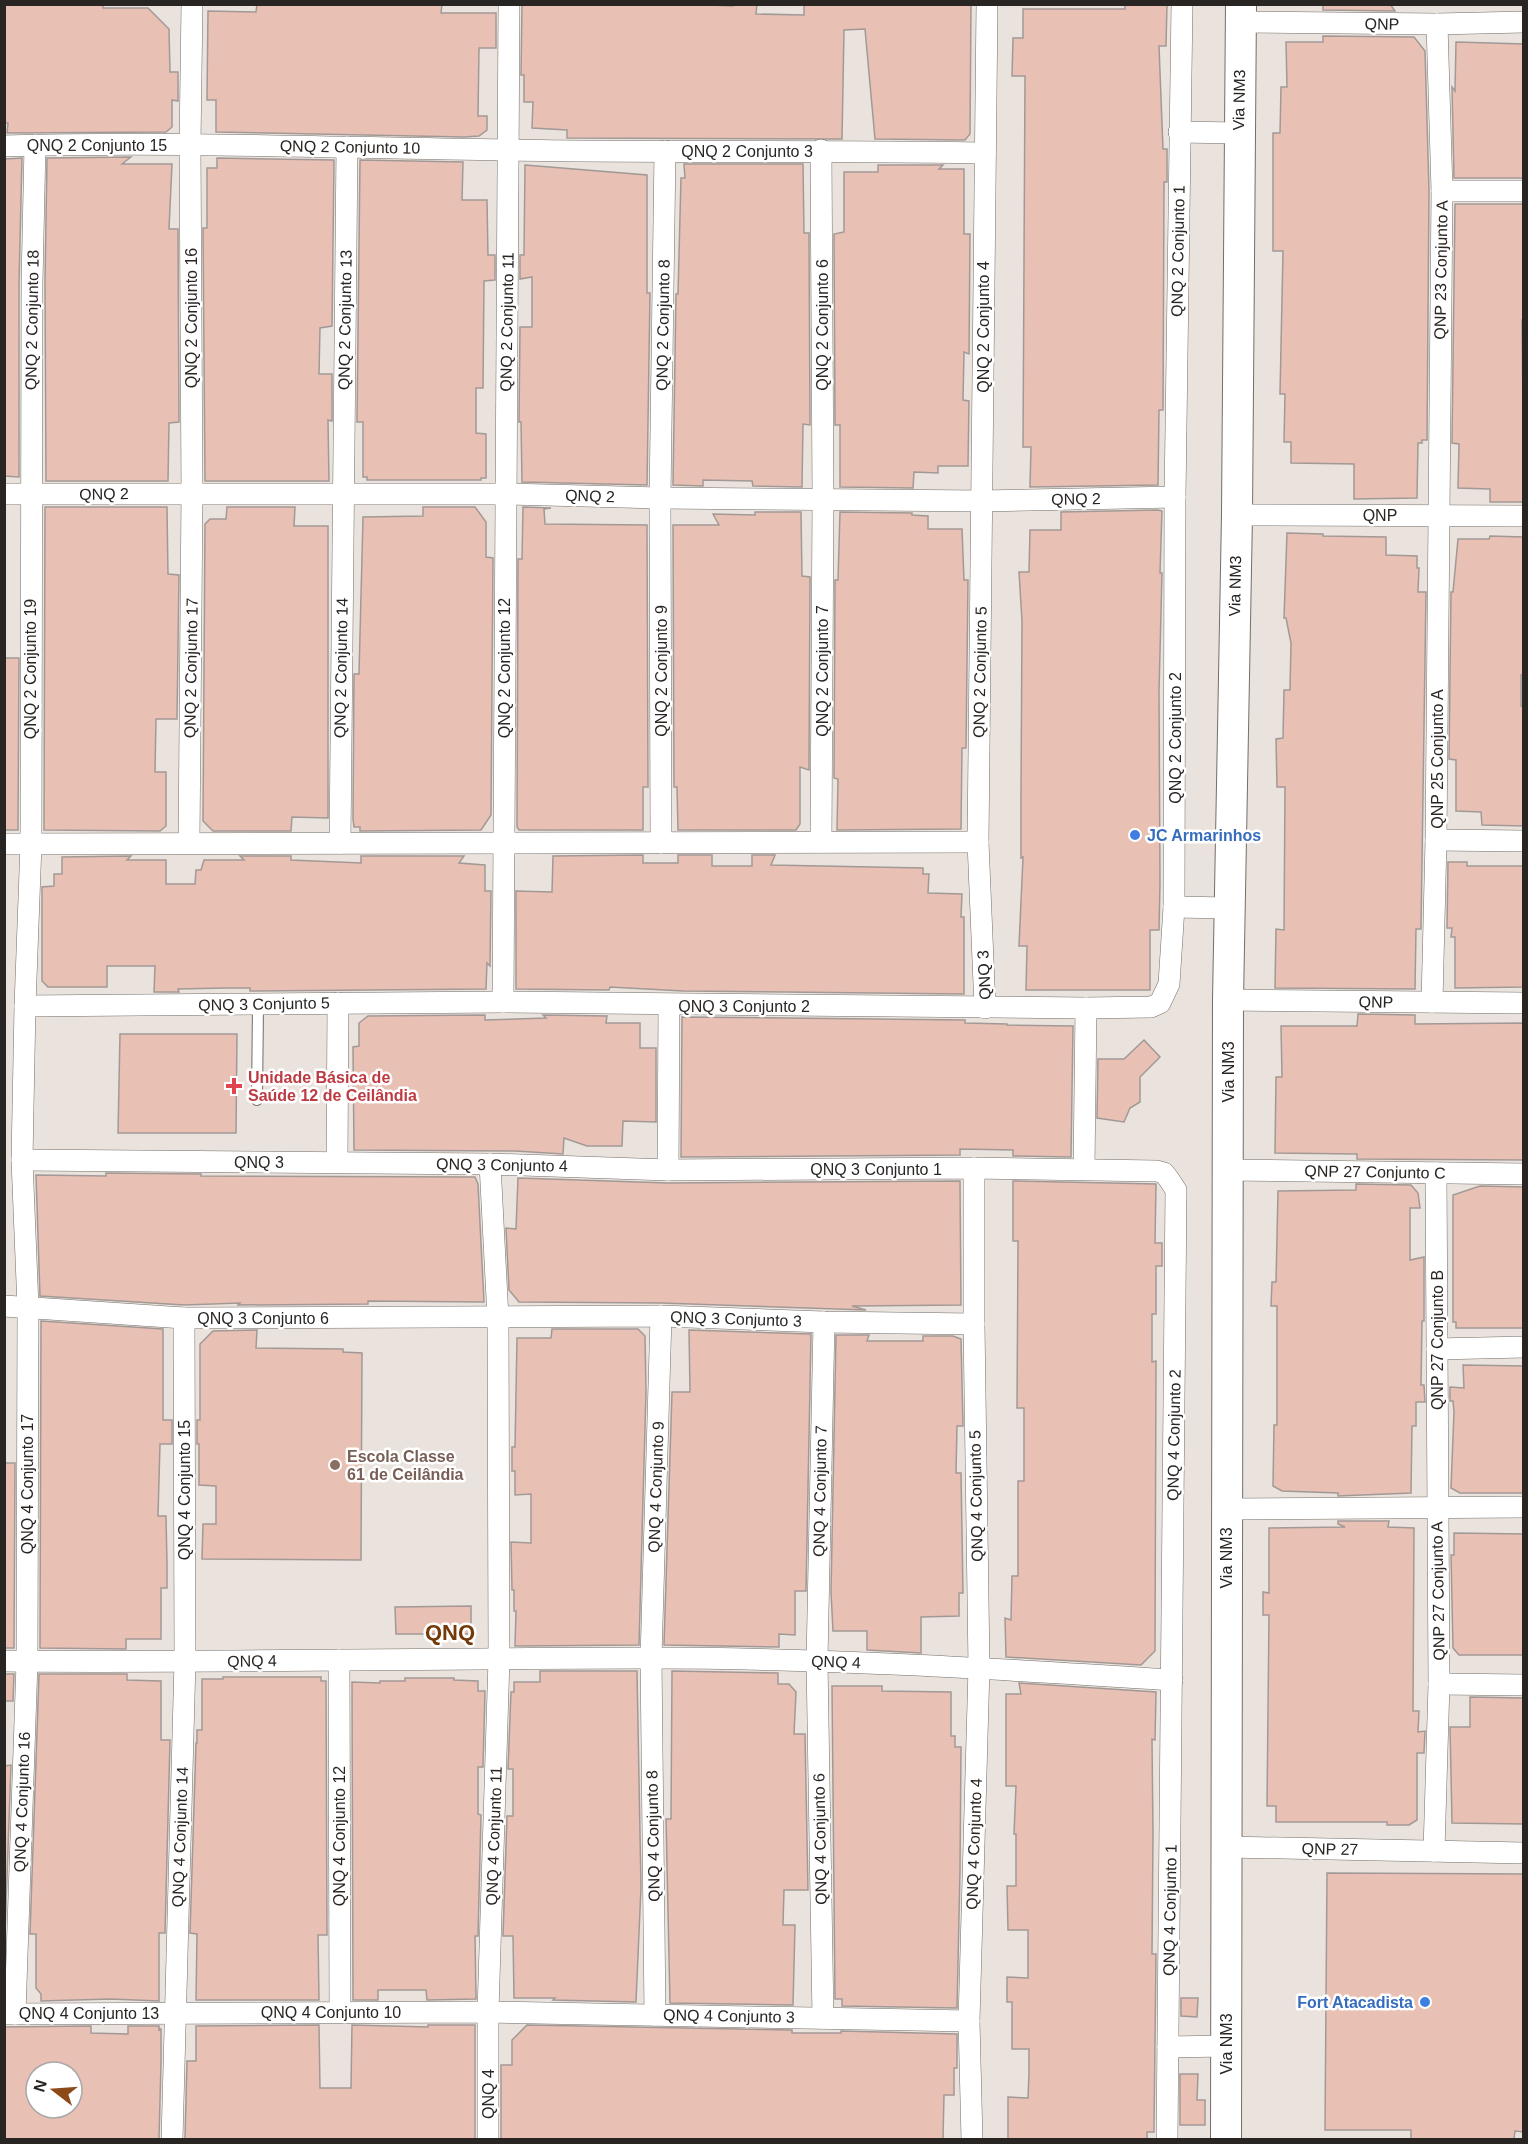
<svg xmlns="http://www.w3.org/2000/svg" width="1528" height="2144" viewBox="0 0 1528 2144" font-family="Helvetica,sans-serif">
<rect width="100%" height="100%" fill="#eae3dd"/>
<g fill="#e9c0b4" stroke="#a29996" stroke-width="1.5" fill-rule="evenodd">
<polygon points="4,4 103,5 103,8 148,8 169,29 170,72 178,72 178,101 172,100 172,127 166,132 7,133 8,123 4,123"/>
<polygon points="257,4 442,4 441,13 496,13 496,48 479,48 478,116 487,116 487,130 479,136 464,137 216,132 216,100 207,100 208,11 256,12"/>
<polygon points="686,4 733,6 733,4 757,4 756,14 804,15 804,4 971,4 970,134 965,140 875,139 865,29 844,30 842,139 567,138 567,130 532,128 533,102 524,102 524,75 521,75 522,5"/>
<polygon points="1125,4 1167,4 1166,46 1159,46 1163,149 1167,149 1167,182 1164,182 1163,410 1159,410 1158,485 1030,487 1031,447 1023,447 1025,76 1012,76 1013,38 1023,38 1023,9 1125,9"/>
<polygon points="1323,4 1390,4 1395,11 1323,10"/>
<polygon points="1323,36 1414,37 1425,51 1429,191 1427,440 1422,440 1422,443 1418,443 1417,498 1354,499 1354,464 1291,463 1291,442 1284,442 1285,394 1280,394 1283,251 1273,251 1273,133 1280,133 1281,87 1287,87 1286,42 1323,42"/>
<polygon points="1456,42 1524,44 1524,178 1454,178 1452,87 1455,91"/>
<polygon points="131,157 122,164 172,164 169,229 178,229 179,422 169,423 168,481 46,481 45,283 47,158"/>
<polygon points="22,158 19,283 19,477 4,476 4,164 5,159"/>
<polygon points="217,158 334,160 332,326 320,328 319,374 332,374 332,421 328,420 329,481 205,481 203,228 207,228 207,168 217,168"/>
<polygon points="360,160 463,162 462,200 487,200 488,255 495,255 495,280 484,281 483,388 476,388 476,433 486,434 486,478 481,478 481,480 367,480 367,477 363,477 363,422 357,422"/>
<polygon points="684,164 803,164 804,233 809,233 810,425 803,424 802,487 753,486 752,481 703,480 703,486 673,485 676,294 678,294 681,178 685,178"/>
<polygon points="525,165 647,175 647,293 650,293 647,485 522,482 521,422 519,422 520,327 532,327 532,277 520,279 520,255 524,255"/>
<polygon points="878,165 943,165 939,169 964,169 964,234 970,234 969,354 964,352 963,400 969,401 968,466 938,466 938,473 914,472 913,488 840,487 840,425 835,425 834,234 844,232 844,172 878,172"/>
<polygon points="1455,204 1524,204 1524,320 1522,320 1524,502 1490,502 1490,489 1458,488 1459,444 1452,443"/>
<polygon points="45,507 167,507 168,574 179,575 177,719 156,719 155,772 166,772 166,826 160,831 44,830"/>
<polygon points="227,507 295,507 294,526 328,526 328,818 292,817 291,831 213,831 203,821 205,524 210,519 226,519"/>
<polygon points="423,507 475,507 486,522 486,557 493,558 491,815 481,830 360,831 360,827 354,827 353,819 354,674 359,674 363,517 423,516"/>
<polygon points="523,507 551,508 544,509 545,524 647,525 648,787 643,787 643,830 519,830 517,827 518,559 522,559"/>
<polygon points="1158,510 1162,511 1160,573 1162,573 1159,692 1160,883 1159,930 1150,930 1150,990 1026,990 1027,946 1019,946 1023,857 1021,858 1021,794 1022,621 1019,572 1029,572 1030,530 1061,530 1061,512"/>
<polygon points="755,512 801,512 802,576 810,577 809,770 800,767 800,824 796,830 678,830 677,787 674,787 673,525 719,525 713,514 755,515"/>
<polygon points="840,512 912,513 912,515 928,516 928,529 962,529 964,580 968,580 966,748 962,748 961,829 837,830 838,779 834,778 835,580 838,580"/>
<polygon points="1287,533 1323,534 1323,536 1386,537 1386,555 1417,556 1417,568 1419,568 1418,592 1426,592 1421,929 1416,929 1415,989 1275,988 1276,929 1284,930 1285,787 1277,787 1276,739 1283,738 1284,690 1290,690 1291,643 1286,618 1284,618"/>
<polygon points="1490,536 1524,537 1524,675 1521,675 1521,706 1524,707 1524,826 1482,825 1481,812 1456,811 1456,760 1449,759 1451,592 1453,592 1458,539 1489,539"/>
<polygon points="4,658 19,658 18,830 4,830"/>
<polygon points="643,855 643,863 678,863 678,855 712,855 712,866 752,866 752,855 775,855 771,865 923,868 923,874 929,874 928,893 962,894 961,917 964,917 964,994 683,991 610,987 609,990 516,989 516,891 552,892 553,856"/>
<polygon points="131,856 127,860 166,860 166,884 195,884 196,870 201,870 204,860 244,860 240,856 291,856 291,860 361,863 361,856 464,856 459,863 485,865 485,891 491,891 490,966 487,963 486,989 250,991 250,988 226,988 178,989 179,992 154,992 155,966 107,966 107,987 48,987 42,981 42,887 54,886 54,874 62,874 62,857"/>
<polygon points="1448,862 1467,862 1467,866 1524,866 1524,987 1455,988 1455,937 1451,937 1452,928 1447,928"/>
<polygon points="1358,1014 1415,1015 1415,1024 1524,1023 1524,1160 1357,1159 1357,1154 1275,1153 1276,1077 1282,1077 1281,1026 1357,1026"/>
<polygon points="485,1015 485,1020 546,1018 543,1015 607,1016 606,1023 640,1023 640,1048 656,1048 656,1122 623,1121 622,1146 587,1146 564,1138 563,1154 515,1151 354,1150 353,1047 359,1046 359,1023 368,1016"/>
<polygon points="682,1017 965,1020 965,1023 1007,1024 1007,1025 1073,1026 1071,1157 1013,1156 1013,1150 960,1149 960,1155 681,1157"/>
<polygon points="120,1034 237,1034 236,1133 118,1133"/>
<polygon points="1144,1040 1160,1057 1140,1077 1140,1102 1130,1108 1124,1122 1097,1118 1098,1059 1124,1059"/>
<polygon points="106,1173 201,1174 201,1176 475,1177 478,1184 484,1302 368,1301 368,1304 238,1305 240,1303 184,1305 40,1296 36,1175 106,1176"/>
<polygon points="518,1178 668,1183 960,1181 961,1305 852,1306 866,1310 661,1303 519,1302 509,1290 506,1228 516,1229"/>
<polygon points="1013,1181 1156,1184 1155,1243 1162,1243 1162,1266 1156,1266 1156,1314 1152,1314 1152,1362 1156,1361 1155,1651 1141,1665 1006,1657 1005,1618 1011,1620 1012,1576 1018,1576 1018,1481 1024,1481 1024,1408 1017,1408 1018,1241 1013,1241"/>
<polygon points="1356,1184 1411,1185 1418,1193 1420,1208 1410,1208 1410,1260 1424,1257 1424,1321 1422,1321 1421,1385 1424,1385 1425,1402 1416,1402 1416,1426 1412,1426 1411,1493 1338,1496 1338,1493 1282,1491 1273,1486 1274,1425 1277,1425 1277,1306 1271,1306 1272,1282 1276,1282 1278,1191 1356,1190"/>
<polygon points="1480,1186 1524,1187 1524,1328 1456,1328 1456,1322 1453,1322 1453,1195"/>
<polygon points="41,1321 163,1329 163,1420 172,1420 172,1444 160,1444 158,1516 166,1516 167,1564 167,1588 161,1588 161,1639 126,1639 126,1649 40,1648"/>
<polygon points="552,1329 638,1329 645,1336 646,1391 639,1645 515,1646 516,1611 514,1611 514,1590 512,1590 511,1542 531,1543 531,1494 515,1495 515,1471 512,1471 512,1447 515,1447 517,1338 551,1338"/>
<polygon points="257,1330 256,1348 343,1349 343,1352 362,1353 361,1560 202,1559 203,1524 216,1524 216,1486 199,1485 199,1444 197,1444 197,1420 200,1420 200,1344 213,1331"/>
<polygon points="689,1330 811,1334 806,1591 795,1591 795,1635 779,1634 779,1647 664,1645 672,1392 690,1392"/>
<polygon points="836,1335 869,1335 867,1341 923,1341 923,1336 953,1336 961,1339 963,1426 957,1426 956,1473 961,1473 963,1593 959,1593 959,1616 921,1617 921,1653 867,1650 867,1631 833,1631 831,1592"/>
<polygon points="1463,1365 1524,1366 1524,1493 1460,1493 1451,1488 1454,1412 1453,1401 1450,1401 1450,1387 1464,1388"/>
<polygon points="4,1463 15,1463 14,1648 4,1648"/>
<polygon points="1338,1521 1389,1521 1388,1527 1414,1528 1413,1711 1419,1711 1418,1732 1425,1731 1424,1753 1417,1753 1417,1820 1409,1825 1387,1825 1387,1822 1276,1822 1276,1806 1267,1806 1269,1615 1263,1615 1263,1592 1269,1593 1269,1528 1345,1527 1338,1524"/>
<polygon points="1454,1533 1524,1534 1524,1655 1459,1655 1453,1648 1451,1555 1454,1555"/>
<polygon points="471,1606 471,1634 396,1634 395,1607"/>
<polygon points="540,1671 637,1671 641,1887 636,2002 553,2000 555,1998 514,1998 513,1936 503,1936 507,1816 513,1816 513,1769 508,1769 511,1692 514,1692 514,1682 540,1682"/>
<polygon points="672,1671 778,1673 778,1684 789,1684 796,1692 794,1734 805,1734 808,1890 784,1890 783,1925 795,1925 793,2005 670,2003 666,1819 671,1819"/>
<polygon points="4,1674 14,1674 13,1701 4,1701"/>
<polygon points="39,1674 127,1674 127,1680 161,1681 161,1740 170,1740 165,1933 159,1933 159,2001 110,1999 41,2001 41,1994 36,1988 36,1934 30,1934"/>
<polygon points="223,1677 321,1677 321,1681 326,1681 327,1935 318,1935 319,2000 196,2000 197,1934 190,1933 196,1743 197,1743 197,1730 202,1730 202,1679 223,1679"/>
<polygon points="405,1678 454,1678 454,1680 478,1681 478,1691 485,1691 483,1767 478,1767 478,1814 481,1815 478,1936 475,1936 476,1999 427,2000 426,1990 378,1990 378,2000 353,2000 352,1682 380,1683 380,1681 405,1681"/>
<polygon points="1019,1683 1156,1692 1155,1740 1152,1739 1153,1835 1152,1954 1156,1954 1154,2125 1154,2132 1147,2132 1147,2139 1008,2139 1008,2097 1028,2098 1029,2073 1029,2049 1012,2049 1012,2002 1007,2002 1007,1977 1028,1978 1028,1930 1008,1930 1007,1886 1016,1886 1016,1834 1014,1834 1016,1786 1006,1786 1006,1694 1021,1694"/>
<polygon points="832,1686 882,1686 882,1691 951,1692 951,1736 955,1736 955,1747 961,1747 960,1870 957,2008 842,2006 842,1999 835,1999"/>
<polygon points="1470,1697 1524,1698 1524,1824 1452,1823 1450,1727 1470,1727"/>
<polygon points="11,1765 5,1933 4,1766"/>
<polygon points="1327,1873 1524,1874 1524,2132 1515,2131 1514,2139 1411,2139 1411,2130 1325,2130"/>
<polygon points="1181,1998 1198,1998 1197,2017 1181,2016"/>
<polygon points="319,2025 320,2088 351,2088 352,2025 428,2027 428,2025 475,2025 475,2139 185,2139 187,2061 196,2061 196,2026"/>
<polygon points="527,2025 792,2030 792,2033 841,2033 841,2031 957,2034 957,2068 954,2068 954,2095 944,2095 943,2139 501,2139 501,2065 512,2065 512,2040"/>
<path d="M91 2026V2033L128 2034V2026H159V2030L161 2029V2063L159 2139H4V2027ZM36 2072H72V2108H36Z"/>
<polygon points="1180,2074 1198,2074 1197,2100 1205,2100 1205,2125 1180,2125"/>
</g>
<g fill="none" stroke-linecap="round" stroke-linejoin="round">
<defs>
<polyline id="service" points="257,1100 258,1004"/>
<g id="minor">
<polyline points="1240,22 1437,24 1524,22"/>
<polyline points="1179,132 1238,133"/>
<path d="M4 146C172 141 339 148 507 150 666 153 825 150 985 153"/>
<polyline points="1442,191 1524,191"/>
<polyline points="4,494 505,494 660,498 982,501 1175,497"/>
<polyline points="1237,515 1524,516"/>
<polyline points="1436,840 1524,841"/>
<polyline points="821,842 823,499 821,150"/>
<polyline points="189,843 192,493 190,144 192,4"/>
<polyline points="340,843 347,147"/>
<polyline points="661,843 660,498 665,151"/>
<polyline points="4,844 978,842"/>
<polyline points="1174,907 1230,908"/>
<polyline points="1228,1000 1524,1003"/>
<polyline points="503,1002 509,4"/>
<polyline points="1432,1002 1436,840 1442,191 1437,24"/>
<polyline points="25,1006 503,1002 1086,1008 1151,1007 1160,1003 1169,984 1174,907 1175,497 1182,4"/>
<polyline points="985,1008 978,842 987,4"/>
<polyline points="22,1160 490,1164 668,1170 974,1168 1157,1171 1164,1173 1168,1178 1176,1190 1167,2140"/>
<polyline points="337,1162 338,1003"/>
<polyline points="1084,1169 1086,1008"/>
<polyline points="668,1170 669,1005"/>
<polyline points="1227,1170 1524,1174"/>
<polyline points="4,1306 184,1318 661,1316 824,1322 974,1324"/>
<polyline points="1437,1349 1524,1347"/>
<polyline points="1226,1509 1524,1507"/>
<polyline points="339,1660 340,2012"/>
<path d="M4 1661C220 1663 435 1658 650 1658 824 1658 998 1669 1172 1680"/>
<polyline points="1439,1684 1524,1685"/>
<polyline points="1227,1847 1524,1853"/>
<polyline points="1434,1851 1439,1684 1436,1173"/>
<polyline points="4,2014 488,2012 969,2021"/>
<polyline points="15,2014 27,1662 28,1307 22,1160 25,1006 31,844 32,283 35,145"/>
<polyline points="655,2015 651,1658 661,1316"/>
<polyline points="823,2018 817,1661 824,1322"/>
<polyline points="1168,2047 1226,2046"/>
<polyline points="172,2140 185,1661 184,1318"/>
<polyline points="488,2140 488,2012 499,1659 498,1318 490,1164"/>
<polyline points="972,2140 969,2021 979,1667 974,1324 974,1168"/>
</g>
<polyline id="secondary" points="1226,2140 1228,1000 1237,515 1241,4"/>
</defs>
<use href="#service" stroke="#746e68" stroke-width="12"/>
<use href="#minor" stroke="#746e68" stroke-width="22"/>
<use href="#secondary" stroke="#746e68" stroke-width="32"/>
<use href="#service" stroke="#fff" stroke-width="10"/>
<use href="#minor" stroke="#fff" stroke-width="21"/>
<use href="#secondary" stroke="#fff" stroke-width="30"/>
</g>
<g fill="#3f7fe0" stroke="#fff" stroke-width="2">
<circle cx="1135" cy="835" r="6"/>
<circle cx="1425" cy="2002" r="6"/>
</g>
<path fill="#e0444e" stroke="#fff" stroke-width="2" d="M231 1077h6v6h6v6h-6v6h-6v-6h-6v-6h6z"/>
<circle fill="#8d6e63" stroke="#fff" stroke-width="2" cx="335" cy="1465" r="6"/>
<g text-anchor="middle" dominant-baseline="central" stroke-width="5" stroke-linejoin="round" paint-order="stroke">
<g font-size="16" fill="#282523" stroke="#fff">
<text transform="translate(1382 24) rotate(1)">QNP</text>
<text transform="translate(1239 100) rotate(-89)">Via NM3</text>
<text x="97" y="145">QNQ 2 Conjunto 15</text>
<text transform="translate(350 147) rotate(1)">QNQ 2 Conjunto 10</text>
<text x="747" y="151">QNQ 2 Conjunto 3</text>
<text transform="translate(1178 251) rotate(-89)">QNQ 2 Conjunto 1</text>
<text transform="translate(1441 270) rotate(-89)">QNP 23 Conjunto A</text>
<text transform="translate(191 318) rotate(-90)">QNQ 2 Conjunto 16</text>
<text transform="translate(32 320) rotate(-89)">QNQ 2 Conjunto 18</text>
<text transform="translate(345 320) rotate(-89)">QNQ 2 Conjunto 13</text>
<text transform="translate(507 322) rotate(-89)">QNQ 2 Conjunto 11</text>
<text transform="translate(663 325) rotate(-89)">QNQ 2 Conjunto 8</text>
<text transform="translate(822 325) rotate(-90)">QNQ 2 Conjunto 6</text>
<text transform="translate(983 327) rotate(-90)">QNQ 2 Conjunto 4</text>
<text transform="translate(104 494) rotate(-1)">QNQ 2</text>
<text transform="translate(590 496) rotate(2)">QNQ 2</text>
<text transform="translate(1076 499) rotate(-1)">QNQ 2</text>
<text x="1380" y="515">QNP</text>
<text transform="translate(1235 586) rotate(-89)">Via NM3</text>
<text transform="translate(191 668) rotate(-89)">QNQ 2 Conjunto 17</text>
<text transform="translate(341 668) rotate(-89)">QNQ 2 Conjunto 14</text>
<text transform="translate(504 668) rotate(-90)">QNQ 2 Conjunto 12</text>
<text transform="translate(30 669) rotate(-90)">QNQ 2 Conjunto 19</text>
<text transform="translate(661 671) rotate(-90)">QNQ 2 Conjunto 9</text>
<text transform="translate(822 671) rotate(-90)">QNQ 2 Conjunto 7</text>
<text transform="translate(980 672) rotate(-89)">QNQ 2 Conjunto 5</text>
<text transform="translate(1175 738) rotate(-90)">QNQ 2 Conjunto 2</text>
<text transform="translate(1437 759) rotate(-90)">QNP 25 Conjunto A</text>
<text transform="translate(984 975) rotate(-93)">QNQ 3</text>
<text transform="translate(1376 1002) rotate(1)">QNP</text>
<text transform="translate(264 1004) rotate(-1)">QNQ 3 Conjunto 5</text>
<text x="744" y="1006">QNQ 3 Conjunto 2</text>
<text transform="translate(1228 1072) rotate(-90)">Via NM3</text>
<text x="259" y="1162">QNQ 3</text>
<text transform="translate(502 1165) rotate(1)">QNQ 3 Conjunto 4</text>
<text x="876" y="1169">QNQ 3 Conjunto 1</text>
<text transform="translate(1375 1172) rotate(1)">QNP 27 Conjunto C</text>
<text x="263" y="1318">QNQ 3 Conjunto 6</text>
<text transform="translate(736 1319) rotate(2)">QNQ 3 Conjunto 3</text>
<text transform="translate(1437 1340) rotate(-90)">QNP 27 Conjunto B</text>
<text transform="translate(1174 1435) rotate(-89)">QNQ 4 Conjunto 2</text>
<text transform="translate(27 1484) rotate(-90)">QNQ 4 Conjunto 17</text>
<text transform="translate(656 1487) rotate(-88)">QNQ 4 Conjunto 9</text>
<text transform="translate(184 1490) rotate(-90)">QNQ 4 Conjunto 15</text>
<text transform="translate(820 1491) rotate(-89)">QNQ 4 Conjunto 7</text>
<text transform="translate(976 1496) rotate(-91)">QNQ 4 Conjunto 5</text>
<text transform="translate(1226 1558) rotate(-90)">Via NM3</text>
<text transform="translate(1438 1591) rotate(-91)">QNP 27 Conjunto A</text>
<text transform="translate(252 1661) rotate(-1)">QNQ 4</text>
<text transform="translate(836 1662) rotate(2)">QNQ 4</text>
<text transform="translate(22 1802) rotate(-88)">QNQ 4 Conjunto 16</text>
<text transform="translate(339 1836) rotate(-90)">QNQ 4 Conjunto 12</text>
<text transform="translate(494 1836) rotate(-88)">QNQ 4 Conjunto 11</text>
<text transform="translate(653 1836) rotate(-91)">QNQ 4 Conjunto 8</text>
<text transform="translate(180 1837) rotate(-88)">QNQ 4 Conjunto 14</text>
<text transform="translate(820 1839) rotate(-91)">QNQ 4 Conjunto 6</text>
<text transform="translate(974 1844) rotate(-88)">QNQ 4 Conjunto 4</text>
<text transform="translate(1330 1849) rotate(1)">QNP 27</text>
<text transform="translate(1170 1910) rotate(-89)">QNQ 4 Conjunto 1</text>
<text x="331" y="2012">QNQ 4 Conjunto 10</text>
<text x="89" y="2013">QNQ 4 Conjunto 13</text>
<text transform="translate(729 2016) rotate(1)">QNQ 4 Conjunto 3</text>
<text transform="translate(1226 2044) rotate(-90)">Via NM3</text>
<text transform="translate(488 2094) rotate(-90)">QNQ 4</text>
</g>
<g font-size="16" font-weight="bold" fill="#366cbe" stroke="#fff" text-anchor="start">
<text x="1147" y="835">JC Armarinhos</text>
<text x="1413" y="2002" text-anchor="end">Fort Atacadista</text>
</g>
<g font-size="16" font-weight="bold" fill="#be3a42" stroke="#fff" text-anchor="start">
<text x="248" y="1077">Unidade Básica de<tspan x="248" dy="18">Saúde 12 de Ceilândia</tspan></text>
</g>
<g font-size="16" font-weight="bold" fill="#785e54" stroke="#fff" text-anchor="start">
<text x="347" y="1456">Escola Classe<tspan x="347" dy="18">61 de Ceilândia</tspan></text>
</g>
<g font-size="22" font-weight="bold" fill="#743908" stroke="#fff">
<text x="450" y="1632">QNQ</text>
</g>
</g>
<rect width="1528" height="2144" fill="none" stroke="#282523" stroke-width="12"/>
<g transform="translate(54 2090) rotate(287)"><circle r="28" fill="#ffffff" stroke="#a9a8a7" stroke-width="1.5"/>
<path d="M0-4.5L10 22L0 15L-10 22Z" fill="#8d4a19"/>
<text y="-9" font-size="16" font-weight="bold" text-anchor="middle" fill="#282523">N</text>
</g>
</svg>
